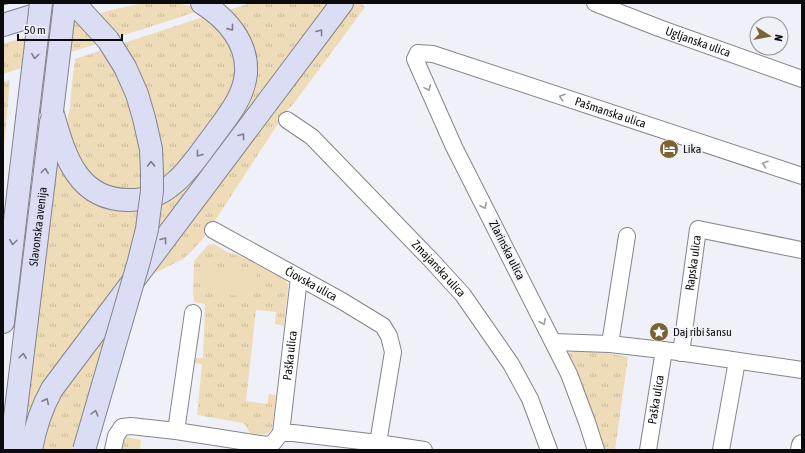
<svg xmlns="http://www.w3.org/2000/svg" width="805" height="453" viewBox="0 0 805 453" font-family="'Asap Condensed',sans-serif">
<defs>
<pattern id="grass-tufts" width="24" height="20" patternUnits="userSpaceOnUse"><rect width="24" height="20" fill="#eedbb7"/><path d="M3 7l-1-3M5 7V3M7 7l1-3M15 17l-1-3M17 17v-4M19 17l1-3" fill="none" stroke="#cbbb9c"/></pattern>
</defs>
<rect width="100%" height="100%" fill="#f0f1f8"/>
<g fill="url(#grass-tufts)">
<path d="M144 3C162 3 183 0 199 11L3 74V44L111 10Z"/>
<polygon points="251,3 331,3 35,399 27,417 24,417 55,160 134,208 247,101 228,10"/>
<polygon points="353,3 360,3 365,7 295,102 285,113 205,236 192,251 183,259 155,273 146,274"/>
<path d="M206 16C220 30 234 46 235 67 236 94 215 114 200 133 179 160 157 198 117 187 108 185 100 182 93 175 87 171 80 164 77 157 73 152 72 143 71 137 70 133 68 129 67 125 67 119 69 113 70 107 71 91 73 75 75 59Z"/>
<polygon points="10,80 3,158 3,82"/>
<path d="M212 244H214L227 252 240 256 276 273 285 279 288 285V289L284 326 275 324 276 312 256 310 246 401 267 404 269 394 276 395 272 428C268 437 259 434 250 433L246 426 243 423 197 415 202 364 193 363 194 358H203L205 304 194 302 193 292 194 261 208 245Z"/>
<polygon points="108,328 72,450 38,450 59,394"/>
<polygon points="576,350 601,352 628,357 615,450 602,450 567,355 571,351"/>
<polygon points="121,436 141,440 140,450 119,450"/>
</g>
<polygon fill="#eedbb7" points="207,266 257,273 253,298 203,291"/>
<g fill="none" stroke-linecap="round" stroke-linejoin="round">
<defs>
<g id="minor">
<path id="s1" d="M595 3 659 28 802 79"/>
<path id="s2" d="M287 120 312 137 432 261 463 295 511 364 530 399 549 450"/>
<path id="s3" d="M213 230 342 301 383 326 389 336 393 352 378 443"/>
<polyline points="553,342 610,344 671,351 802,370"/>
<polyline points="610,344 627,236"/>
<path id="s4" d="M681 353 698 229 801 250"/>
<polyline points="176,431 193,313"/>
<path id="s5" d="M281 433 299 278"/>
<polyline points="113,450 116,436 122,427 131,426 176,431 267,445 273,443 281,433 293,433 378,443 424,450"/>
<path id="s6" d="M596 450 587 422 569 374 454 147 415 59 418 53 433 54 802 176"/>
<path id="s7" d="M648 450 664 350"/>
<polyline points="721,450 737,361"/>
</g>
<polyline id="tertiary" points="801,450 802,445"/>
<g id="secondary">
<polyline points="3,25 74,3"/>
<path d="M52 111C64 153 76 201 130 200 146 200 162 194 174 183 188 172 200 153 211 139 225 119 244 99 246 73 248 42 226 18 202 3"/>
<polyline points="3,322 27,119"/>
<path id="s8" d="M11 450 51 122"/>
<path d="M31 450C35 427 41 409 52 389L342 3"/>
</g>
</defs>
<use href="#minor" stroke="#84858b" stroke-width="18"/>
<use href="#tertiary" stroke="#84858b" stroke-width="22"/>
<use href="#secondary" stroke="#84858b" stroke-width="24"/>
<use href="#minor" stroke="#fff" stroke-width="16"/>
<use href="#tertiary" stroke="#fff" stroke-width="20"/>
<use href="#secondary" stroke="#dbddf5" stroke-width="22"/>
<polyline stroke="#727377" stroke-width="1" points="3,5 11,3"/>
<defs>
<g id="secondary-bridge">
<polyline points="74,3 108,40 125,67 137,94 144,118 151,149 152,173 152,191 149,213 147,229 139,261 84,450"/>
<polyline points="52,111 65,3"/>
<polyline points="27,119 41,3"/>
</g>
</defs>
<use href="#secondary-bridge" stroke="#84858b" stroke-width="24" stroke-linecap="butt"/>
<use href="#secondary-bridge" stroke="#dbddf5" stroke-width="22"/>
</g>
<defs><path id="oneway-chevron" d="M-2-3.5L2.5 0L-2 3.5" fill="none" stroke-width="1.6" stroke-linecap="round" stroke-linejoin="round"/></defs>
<g stroke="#7d7e8d">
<use href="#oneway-chevron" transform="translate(231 28) rotate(51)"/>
<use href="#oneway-chevron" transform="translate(320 32) rotate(-53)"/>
<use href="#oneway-chevron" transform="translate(35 56) rotate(97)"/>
<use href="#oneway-chevron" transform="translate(242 136) rotate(-53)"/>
<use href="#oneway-chevron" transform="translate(199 154) rotate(128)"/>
<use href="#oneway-chevron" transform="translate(151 164) rotate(-92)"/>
<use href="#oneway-chevron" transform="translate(45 171) rotate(-83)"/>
<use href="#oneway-chevron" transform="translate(164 240) rotate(-53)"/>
<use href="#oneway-chevron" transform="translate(13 242) rotate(97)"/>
<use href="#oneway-chevron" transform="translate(23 356) rotate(-83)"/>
<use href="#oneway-chevron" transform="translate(46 401) rotate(-64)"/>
<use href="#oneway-chevron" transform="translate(95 413) rotate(-74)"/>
</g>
<g stroke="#9d9d9e">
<use href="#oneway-chevron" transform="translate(428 88) rotate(66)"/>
<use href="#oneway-chevron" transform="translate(562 97) rotate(-162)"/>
<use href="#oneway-chevron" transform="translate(765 164) rotate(-162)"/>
<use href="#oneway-chevron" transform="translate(484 206) rotate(63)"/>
<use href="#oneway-chevron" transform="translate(543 322) rotate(63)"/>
</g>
<defs>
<symbol id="hotel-disc" viewBox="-11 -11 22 22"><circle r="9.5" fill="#7a6233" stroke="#f0f1f8"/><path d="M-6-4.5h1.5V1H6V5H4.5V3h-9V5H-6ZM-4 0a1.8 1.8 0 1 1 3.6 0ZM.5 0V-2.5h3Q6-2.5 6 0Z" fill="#fff"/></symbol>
<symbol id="sight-disc" viewBox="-11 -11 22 22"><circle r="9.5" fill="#7a6233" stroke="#f0f1f8"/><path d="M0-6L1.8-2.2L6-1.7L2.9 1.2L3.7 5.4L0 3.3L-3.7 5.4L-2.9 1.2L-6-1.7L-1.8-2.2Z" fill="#fff"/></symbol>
</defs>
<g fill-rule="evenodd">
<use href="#hotel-disc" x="658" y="138" width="22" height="22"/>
<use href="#sight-disc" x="648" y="321" width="22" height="22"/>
</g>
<g text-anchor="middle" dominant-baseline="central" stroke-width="4" stroke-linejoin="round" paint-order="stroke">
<g font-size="12" fill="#0b0b0d" stroke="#f0f1f8">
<text stroke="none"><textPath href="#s1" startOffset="110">Ugljanska ulica</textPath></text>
<text stroke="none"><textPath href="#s6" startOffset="640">Pašmanska ulica</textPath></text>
<text stroke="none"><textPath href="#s8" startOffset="225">Slavonska avenija</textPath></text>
<text transform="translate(507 250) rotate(63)">Zlarinska ulica</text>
<text stroke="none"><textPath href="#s4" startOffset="91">Rapska ulica</textPath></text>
<text stroke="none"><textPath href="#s2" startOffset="213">Zmajanska ulica</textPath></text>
<text stroke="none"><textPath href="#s3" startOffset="112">Čiovska ulica</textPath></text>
<text stroke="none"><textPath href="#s5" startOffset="78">Paška ulica</textPath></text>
<text stroke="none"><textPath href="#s7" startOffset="51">Paška ulica</textPath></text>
</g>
<g font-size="12" fill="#0b0b0d" stroke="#f0f1f8" text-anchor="start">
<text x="683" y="149">Lika</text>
<text x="673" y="332">Daj ribi šansu</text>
</g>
</g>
<rect width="805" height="453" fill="none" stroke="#0b0b0d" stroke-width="8"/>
<g transform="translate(769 36) rotate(101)"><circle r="19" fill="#f0f1f8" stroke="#94959a"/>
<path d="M0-3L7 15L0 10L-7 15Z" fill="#7a6233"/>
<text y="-6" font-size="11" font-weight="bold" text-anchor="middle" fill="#0b0b0d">N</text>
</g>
<path d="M18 34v6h104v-6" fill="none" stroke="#0b0b0d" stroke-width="2"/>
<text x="24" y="34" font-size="12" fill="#0b0b0d" stroke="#f0f1f8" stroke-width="3" paint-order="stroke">50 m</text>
</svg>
